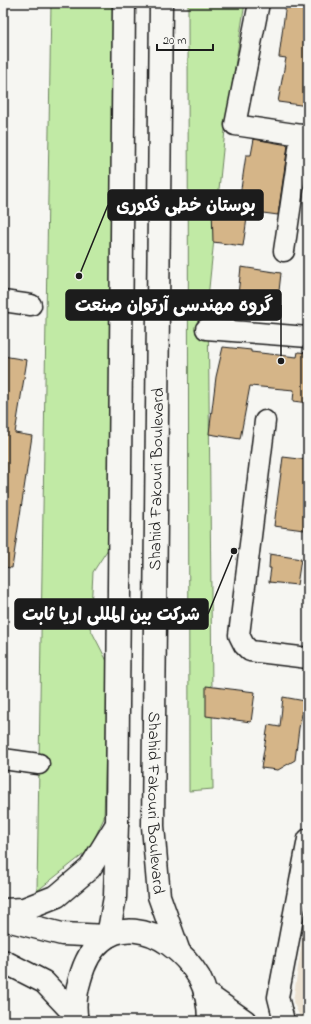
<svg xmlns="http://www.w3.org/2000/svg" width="311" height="1024" viewBox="0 0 311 1024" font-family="'Indie Flower','Playpen Sans Arabic',sans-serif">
<rect width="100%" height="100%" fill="#f6f6f2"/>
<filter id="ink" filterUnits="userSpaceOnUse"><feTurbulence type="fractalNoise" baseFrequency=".025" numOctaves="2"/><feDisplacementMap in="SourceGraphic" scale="8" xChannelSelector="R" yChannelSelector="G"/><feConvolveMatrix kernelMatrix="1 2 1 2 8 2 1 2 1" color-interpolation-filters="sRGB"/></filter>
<g filter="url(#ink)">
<polygon fill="#ece2d2" points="308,898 308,1021 302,1021 293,1002"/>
<g fill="#c1eaa5" stroke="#6e8360">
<polygon points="51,3 114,3 108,549 93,572 90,628 108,663 104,818 89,850 37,891"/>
<polygon points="188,3 245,3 225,130 208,298 213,789 189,791"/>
</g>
<g fill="#d5b588" stroke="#1c1c1c">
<polygon points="286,3 308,3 308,106 278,102 286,58 279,57"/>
<polygon points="254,139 288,145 278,215 248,211 243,246 213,242 212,206 238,209 246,155 251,155"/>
<polygon points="241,267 281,273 278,300 238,295"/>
<polygon points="223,347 251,350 251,352 297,357 298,352 308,353 308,403 293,401 294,390 250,386 240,439 209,434 216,377"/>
<polygon points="3,356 27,360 15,433 32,436 12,568 3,567"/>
<polygon points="283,457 308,460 308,502 304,530 274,526"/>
<polygon points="270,554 301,559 297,585 269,582 271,568 269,568"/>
<polygon points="206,686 255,692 251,722 206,716"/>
<polygon points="283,697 305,701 299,728 295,760 278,770 261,768 268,725 280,727"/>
</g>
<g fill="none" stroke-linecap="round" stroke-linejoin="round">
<defs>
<g id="minor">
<polyline points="259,3 235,125 308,136"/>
<polyline points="284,251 301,135"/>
<polyline points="3,301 31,305"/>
<polyline points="206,329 308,337"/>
<polyline points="265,421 239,635 244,645 250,651 308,658"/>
<polyline points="3,759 39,764"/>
<polyline points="284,1021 278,997 308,839"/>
</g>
<g id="tertiary">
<polyline points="3,919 62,934 108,936"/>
<polyline points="3,961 44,982 76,1016"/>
<polyline points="205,993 245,1021"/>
</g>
<g id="secondary">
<path id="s1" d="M161 3 153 826 159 896 179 952"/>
<polyline points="3,910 24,909 57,896 90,868 117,824"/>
<polyline points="108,936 115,897 117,823 124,3"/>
<path d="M77 1021C74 1007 76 992 80 979 99 906 167 924 199 977 206 990 209 1006 209 1021"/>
</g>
</defs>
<use href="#minor" stroke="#1c1c1c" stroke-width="23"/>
<use href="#tertiary" stroke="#1c1c1c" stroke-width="25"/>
<use href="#secondary" stroke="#1c1c1c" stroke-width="25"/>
<use href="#minor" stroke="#f6f6f2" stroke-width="20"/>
<use href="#tertiary" stroke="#f6f6f2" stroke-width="22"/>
<use href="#secondary" stroke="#f6f6f2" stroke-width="22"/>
</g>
</g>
<g text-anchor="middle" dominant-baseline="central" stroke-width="4" stroke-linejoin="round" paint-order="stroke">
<g font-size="17" fill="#1c1c1c" stroke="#f6f6f2">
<text transform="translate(157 479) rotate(-89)">Shahid Fakouri Boulevard</text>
<text stroke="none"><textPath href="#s1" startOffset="800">Shahid Fakouri Boulevard</textPath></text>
</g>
</g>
<path fill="none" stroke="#1c1c1c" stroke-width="1.5" d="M79 276L108 205M281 361L281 305M234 551L208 614"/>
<g fill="#1c1c1c" stroke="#f6f6f2" stroke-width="1.5">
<circle cx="79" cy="276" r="4"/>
<circle cx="281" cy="361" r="4"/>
<circle cx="234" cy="551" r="4"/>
</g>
<g fill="#1c1c1c" stroke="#1c1c1c" stroke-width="1.5">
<rect x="108" y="190" width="155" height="30" rx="4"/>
<rect x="66" y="290" width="215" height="30" rx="4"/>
<rect x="15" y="599" width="193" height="30" rx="4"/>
</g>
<g font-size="18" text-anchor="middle" font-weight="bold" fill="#fff">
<text x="186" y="211">بوستان خطی فکوری</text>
<text x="174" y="311">گروه مهندسی آرتوان صنعت</text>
<text x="111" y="620">شرکت بین المللی اریا ثابت</text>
</g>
<rect width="311" height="1024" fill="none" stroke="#f6f6f2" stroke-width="16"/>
<rect x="8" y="8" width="295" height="1008" fill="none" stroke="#1c1c1c" stroke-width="1.5" filter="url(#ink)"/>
<path d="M157 44v6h56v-6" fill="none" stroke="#1c1c1c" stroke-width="2"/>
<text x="163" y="44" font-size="12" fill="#1c1c1c" stroke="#f6f6f2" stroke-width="3" paint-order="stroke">20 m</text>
</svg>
